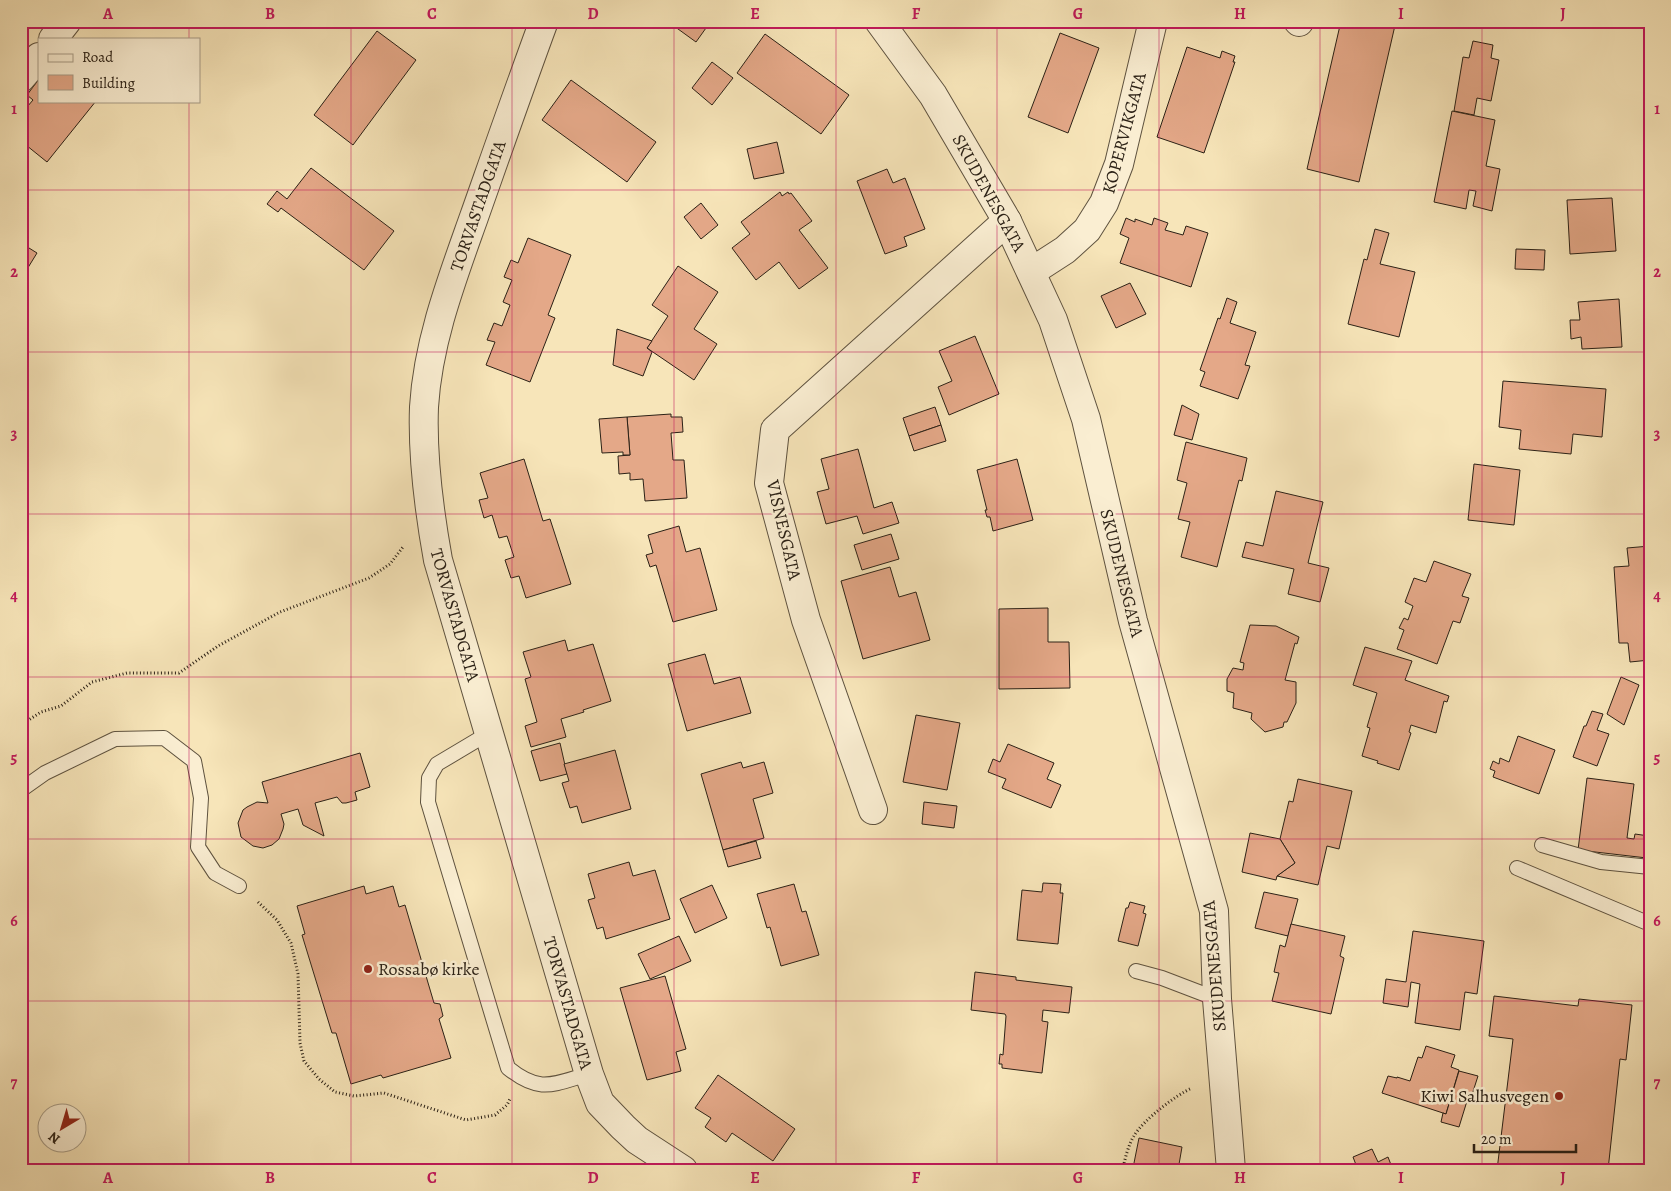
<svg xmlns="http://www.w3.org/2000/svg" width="1671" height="1191" viewBox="0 0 1671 1191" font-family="Alegreya,serif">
<rect width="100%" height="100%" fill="#f7e5b9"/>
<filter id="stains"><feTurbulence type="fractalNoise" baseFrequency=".004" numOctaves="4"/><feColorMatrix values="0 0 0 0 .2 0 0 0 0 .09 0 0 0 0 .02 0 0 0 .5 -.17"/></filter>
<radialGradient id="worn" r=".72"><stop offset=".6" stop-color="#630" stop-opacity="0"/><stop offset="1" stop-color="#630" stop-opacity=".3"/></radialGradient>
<g fill="#e4a888" stroke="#2b2116">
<polygon points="667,21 711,21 696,42"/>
<polygon points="964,21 982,21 980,27"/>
<polygon points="1341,21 1396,21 1359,182 1307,169"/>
<polygon points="377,31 416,60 353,145 314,115"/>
<polygon points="1060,33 1099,48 1068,133 1028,117"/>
<polygon points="765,34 849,95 821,134 737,73"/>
<polygon points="1473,41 1493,45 1491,58 1499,60 1491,101 1477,98 1474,115 1454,111 1463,57 1469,58"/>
<polygon points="1187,47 1220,58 1222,51 1235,56 1233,62 1235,62 1204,153 1157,137"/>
<polygon points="712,62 733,78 712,105 692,88"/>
<polygon points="39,79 39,101 96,101 47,162 21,141 21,114 33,100 27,95"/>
<polygon points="571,80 656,142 627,182 542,120"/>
<polygon points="1452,111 1495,120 1486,166 1500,169 1492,211 1473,206 1476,191 1469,190 1466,209 1434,202"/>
<polygon points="777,142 784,173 754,179 747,149"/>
<polygon points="311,168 394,231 364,270 281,208 278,212 267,204 277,191 287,199"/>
<polygon points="887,169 893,183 905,178 925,229 904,237 907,246 885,254 857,181"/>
<polygon points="780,192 782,196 788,192 789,194 791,193 812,221 799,230 828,268 799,289 779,262 756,280 732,248 750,234 741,222"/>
<polygon points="1612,198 1616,251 1570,254 1567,200"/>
<polygon points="701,203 718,225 701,239 684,217"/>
<polygon points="1126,218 1135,222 1135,219 1152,225 1154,218 1168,223 1165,230 1183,235 1186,226 1208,233 1191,287 1120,263 1129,238 1120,234"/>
<polygon points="1375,229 1389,233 1380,264 1415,272 1399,337 1348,324 1364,259 1367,260"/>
<polygon points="528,238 571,255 548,315 555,318 530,382 486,365 495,342 487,340 494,323 502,326 510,305 503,302 512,280 504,277 511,260 518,263"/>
<polygon points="21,243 37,253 21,279"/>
<polygon points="1516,249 1545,250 1544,270 1515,269"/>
<polygon points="678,266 718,292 694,329 717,344 694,380 647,348 668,316 652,305"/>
<polygon points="1130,283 1146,314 1116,328 1101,296"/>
<polygon points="1227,298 1237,302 1230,323 1256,332 1245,365 1250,366 1238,399 1200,386 1205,372 1200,370 1218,318 1220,319"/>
<polygon points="1619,299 1622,347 1582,349 1581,337 1571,339 1570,320 1580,320 1578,302"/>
<polygon points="617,329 652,341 647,348 652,352 643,376 613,365"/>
<polygon points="975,336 999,394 949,415 938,387 952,381 939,351"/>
<polygon points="1503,381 1606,389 1602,437 1573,434 1571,454 1519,449 1521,430 1499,427"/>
<polygon points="1182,405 1199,414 1192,440 1174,435"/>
<polygon points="935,407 941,425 909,436 903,418"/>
<polygon points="671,414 671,417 682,417 683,432 671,433 673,460 684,460 687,498 645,501 643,479 630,480 630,473 619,474 618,456 630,455 627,417"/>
<polygon points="627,417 630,455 623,455 623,452 602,453 599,419"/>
<polygon points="941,425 946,441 914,451 909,436"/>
<polygon points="1186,442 1247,458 1242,481 1239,480 1217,567 1181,557 1190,522 1178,519 1187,483 1177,480"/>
<polygon points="858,449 874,508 892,502 899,523 863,534 857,516 826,524 817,492 829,489 821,459"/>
<polygon points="524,459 543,521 550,519 571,584 526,598 519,576 511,578 505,560 514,557 507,536 499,538 492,515 484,518 479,500 488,498 480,473"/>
<polygon points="1017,459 1033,520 993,531 990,517 987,517 985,510 987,510 977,470"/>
<polygon points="1474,464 1520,470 1514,525 1468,520"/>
<polygon points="1276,491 1323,502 1308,563 1329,568 1320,602 1288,594 1294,569 1242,557 1246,542 1263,546"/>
<polygon points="679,526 686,552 700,548 717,610 673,622 656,565 650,567 646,555 653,553 648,535"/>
<polygon points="891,534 899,559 862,570 854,545"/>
<polygon points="1650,546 1650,660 1630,662 1628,643 1619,643 1614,567 1629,566 1627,548"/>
<polygon points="1434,561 1471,574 1462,596 1469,598 1460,623 1453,621 1437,664 1397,649 1404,630 1399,628 1404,618 1408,620 1413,606 1405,602 1414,578 1426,582"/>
<polygon points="890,567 899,597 916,592 930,640 863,659 841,581"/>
<polygon points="1048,608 1048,642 1069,642 1070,688 999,689 999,609"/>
<polygon points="1250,625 1276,626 1299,637 1297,644 1295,643 1285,680 1296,682 1296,703 1287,722 1284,722 1283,727 1265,732 1251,719 1252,713 1233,708 1234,693 1227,691 1227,679 1233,668 1243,670 1244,663 1240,662"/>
<polygon points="565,640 568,651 593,644 611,701 583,710 584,712 561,719 566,737 531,747 525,726 537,722 525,679 531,677 523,652"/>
<polygon points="1365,647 1412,661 1405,680 1449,696 1447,702 1444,701 1436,733 1411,725 1409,732 1411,733 1399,770 1377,763 1378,761 1362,756 1370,728 1367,727 1377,693 1353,685"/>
<polygon points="705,654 714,684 740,677 751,713 687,731 668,664"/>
<polygon points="1621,677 1639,685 1624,725 1607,714"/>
<polygon points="1592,711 1603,714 1597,730 1609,734 1597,766 1573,757 1584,726 1586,726"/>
<polygon points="1650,712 1650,735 1645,735"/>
<polygon points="916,715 960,723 947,790 903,782"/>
<polygon points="1518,736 1555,750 1539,794 1493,777 1495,771 1490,769 1493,761 1499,764 1500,758 1509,762"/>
<polygon points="560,743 567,774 540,781 531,751"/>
<polygon points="1008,744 1054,763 1047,779 1061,785 1051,808 1002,788 1006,779 988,772 993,759 1000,762"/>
<polygon points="615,750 631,809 582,823 577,806 570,808 562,783 569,781 564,764"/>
<polygon points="360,753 370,787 355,792 357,800 346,803 342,803 337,797 315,803 324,836 303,825 298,809 281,814 284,824 283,829 279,839 272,845 263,848 253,846 241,837 238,823 243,810 247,807 257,802 268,803 262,782"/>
<polygon points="741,762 743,768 764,762 773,793 753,799 764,838 723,850 701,774"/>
<polygon points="1587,778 1634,784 1627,838 1634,839 1635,834 1649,836 1647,858 1578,850"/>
<polygon points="1298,779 1352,791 1339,849 1327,846 1318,885 1277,876 1295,863 1280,839 1289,801 1293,802"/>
<polygon points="924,802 957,806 954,828 922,824"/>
<polygon points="1250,833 1280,839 1295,863 1277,876 1276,880 1242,872"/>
<polygon points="756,841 761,858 728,867 723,850"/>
<polygon points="629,862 633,876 655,870 670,919 606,939 603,927 597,929 588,900 595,898 588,874"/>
<polygon points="1043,883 1061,884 1060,893 1063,893 1058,944 1017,940 1022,890 1042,892"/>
<polygon points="794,884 802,912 806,911 819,955 781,966 770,927 767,928 757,894"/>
<polygon points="712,885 727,918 695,933 680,899"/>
<polygon points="364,886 366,894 393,886 399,907 405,905 434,1003 440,1004 443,1016 439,1019 451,1058 383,1078 381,1075 351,1084 336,1033 332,1033 302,935 305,934 297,906"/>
<polygon points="1264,892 1298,899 1288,936 1255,928"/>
<polygon points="1130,902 1145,906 1143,913 1146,914 1138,946 1118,941 1126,908 1128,908"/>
<polygon points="1291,924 1345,936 1340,956 1344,958 1331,1014 1272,1001 1279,973 1274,972 1280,945 1285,947"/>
<polygon points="1413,931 1484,941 1477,994 1465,992 1460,1030 1415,1023 1420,984 1411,982 1408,1007 1383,1003 1386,979 1406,982"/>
<polygon points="679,936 691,961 650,979 638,954"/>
<polygon points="975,972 1016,977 1016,980 1072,987 1069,1013 1043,1010 1042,1021 1048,1022 1042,1073 1002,1068 1002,1064 999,1064 1000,1054 1003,1055 1006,1016 1005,1014 971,1010"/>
<polygon points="665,976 686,1049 676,1052 681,1071 647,1080 620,988"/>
<polygon points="1494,996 1578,1006 1579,999 1632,1005 1626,1060 1620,1059 1608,1170 1497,1170 1513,1039 1489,1036"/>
<polygon points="1426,1046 1455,1055 1451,1067 1459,1070 1446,1114 1382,1093 1388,1076 1397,1078 1397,1077 1410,1081 1418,1057 1422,1058"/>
<polygon points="1459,1071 1478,1076 1470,1101 1467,1101 1459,1127 1441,1122 1443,1113 1446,1114"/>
<polygon points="718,1075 795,1129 773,1161 732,1133 726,1142 705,1127 711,1118 695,1108"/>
<polygon points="1139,1138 1182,1147 1178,1170 1125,1170 1126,1167 1133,1168"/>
<polygon points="1372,1149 1378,1162 1388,1157 1393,1170 1358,1170 1353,1157"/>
</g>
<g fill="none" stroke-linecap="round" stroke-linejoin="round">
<defs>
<g id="service">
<path d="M489 733 437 764 429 778 428 802 508 1068C540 1094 553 1084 589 1074"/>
<polyline points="21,790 45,773 115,739 164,738 194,761 201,798 198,847 215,873 239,886"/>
<polyline points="1542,845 1601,862 1650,867"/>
<polyline points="1517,868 1650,924"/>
<polyline points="1136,971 1162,978 1217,999"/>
</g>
<g id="minor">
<path d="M544 21C520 86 497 152 474 217 452 279 428 341 424 407 422 459 429 510 438 560L589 1074 600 1103 623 1127 637 1140 683 1170"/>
<polyline points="879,21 933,95 1007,221 1053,320 1086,419 1133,621 1214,911 1217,999 1231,1170"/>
<polyline points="1298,21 1299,22"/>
<polyline points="53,39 67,21"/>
<polyline points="21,78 39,57"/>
<polyline points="1031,272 1065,250 1087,230 1104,203 1119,164 1153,21"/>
<polyline points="873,810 806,620 769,483 775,430 1007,221"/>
</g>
</defs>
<use href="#service" stroke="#5e523f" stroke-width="16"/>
<use href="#minor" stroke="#5e523f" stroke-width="30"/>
<g stroke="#2b2116" stroke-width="3" stroke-dasharray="1 2.5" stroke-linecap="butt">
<polyline points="21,725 41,712 61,706 92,682 127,673 179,673 218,646 280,612 369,578 390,564 403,547"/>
<polyline points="258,902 277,920 291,943 298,974 300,1043 304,1061 319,1079 335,1092 354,1096 384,1093 466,1120 495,1115 507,1105 510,1099"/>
<path d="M1123 1170C1124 1161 1129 1143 1134 1136 1143 1120 1176 1095 1192 1088"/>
</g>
<use href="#service" stroke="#faeed2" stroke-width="14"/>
<use href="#minor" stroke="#faeed2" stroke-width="28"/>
</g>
<path fill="none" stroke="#c2185b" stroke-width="1" stroke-opacity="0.55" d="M189 21V39M351 21V1170M512 21V1170M674 21V1170M836 21V1170M997 21V1170M1159 21V1170M1320 21V1170M1482 21V1170M189 101V1170M21 190H1650M21 352H1650M21 514H1650M21 677H1650M21 839H1650M21 1001H1650"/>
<g fill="#8f2418" stroke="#faeed2" stroke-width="2">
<circle cx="368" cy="969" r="5"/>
<circle cx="1559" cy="1096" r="5"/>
</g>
<g text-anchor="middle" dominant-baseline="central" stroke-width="5" stroke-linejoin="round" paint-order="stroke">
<g font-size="18" fill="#2b2116" stroke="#faeed2">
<text transform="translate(1124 133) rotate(-75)">KOPERVIKGATA</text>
<text transform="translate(989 193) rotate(61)">SKUDENESGATA</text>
<text transform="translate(478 206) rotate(-71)">TORVASTADGATA</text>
<text transform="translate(784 530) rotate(77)">VISNESGATA</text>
<text transform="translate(1122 573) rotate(76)">SKUDENESGATA</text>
<text transform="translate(455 615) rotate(74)">TORVASTADGATA</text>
<text transform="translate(1214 966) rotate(-95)">SKUDENESGATA</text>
<text transform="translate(568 1003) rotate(74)">TORVASTADGATA</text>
</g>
<g font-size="18" fill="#2b2116" stroke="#faeed2" text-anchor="start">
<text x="378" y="969">Rossabø kirke</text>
<text x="1549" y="1096" text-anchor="end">Kiwi Salhusvegen</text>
</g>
</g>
<rect width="1671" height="1191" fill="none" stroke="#f7e5b9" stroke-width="55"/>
<rect x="38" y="38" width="162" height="65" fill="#faeed2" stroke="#a79c87"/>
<rect x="48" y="54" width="25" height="8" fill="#faeed2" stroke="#a79c87"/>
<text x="82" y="62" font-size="15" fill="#2b2116">Road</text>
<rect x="48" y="75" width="25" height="15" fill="#e4a888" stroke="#a79c87"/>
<text x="82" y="88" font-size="15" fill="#2b2116">Building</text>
<g transform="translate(62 1128) rotate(218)"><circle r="24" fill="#faeed2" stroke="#a79c87"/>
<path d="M0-4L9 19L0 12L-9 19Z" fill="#8f2418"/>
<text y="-8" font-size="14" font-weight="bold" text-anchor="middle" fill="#2b2116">N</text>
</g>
<path d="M1474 1144v8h102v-8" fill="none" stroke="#2b2116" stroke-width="2.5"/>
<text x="1481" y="1144" font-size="15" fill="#2b2116" stroke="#faeed2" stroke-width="4" paint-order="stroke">20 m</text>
<rect x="28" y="28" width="1616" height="1136" fill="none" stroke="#c2185b" stroke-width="2"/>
<g font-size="16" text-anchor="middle" font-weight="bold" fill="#c2185b">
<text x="108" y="19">A</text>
<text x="270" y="19">B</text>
<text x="432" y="19">C</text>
<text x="593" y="19">D</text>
<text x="755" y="19">E</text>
<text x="916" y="19">F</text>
<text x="1078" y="19">G</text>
<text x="1240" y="19">H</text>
<text x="1401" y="19">I</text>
<text x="1563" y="19">J</text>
<text x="14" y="114">1</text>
<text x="1657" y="114">1</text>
<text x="14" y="277">2</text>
<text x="1657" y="277">2</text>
<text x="14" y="439">3</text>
<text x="1657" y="439">3</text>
<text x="14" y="601">4</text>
<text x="1657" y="601">4</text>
<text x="14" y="763">5</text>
<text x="1657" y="763">5</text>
<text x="14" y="926">6</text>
<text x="1657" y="926">6</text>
<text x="14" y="1088">7</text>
<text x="1657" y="1088">7</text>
<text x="108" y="1183">A</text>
<text x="270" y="1183">B</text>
<text x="432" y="1183">C</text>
<text x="593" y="1183">D</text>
<text x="755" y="1183">E</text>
<text x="916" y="1183">F</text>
<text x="1078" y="1183">G</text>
<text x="1240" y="1183">H</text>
<text x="1401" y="1183">I</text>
<text x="1563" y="1183">J</text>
</g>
<rect width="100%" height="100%" filter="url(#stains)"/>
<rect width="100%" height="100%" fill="url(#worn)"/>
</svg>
